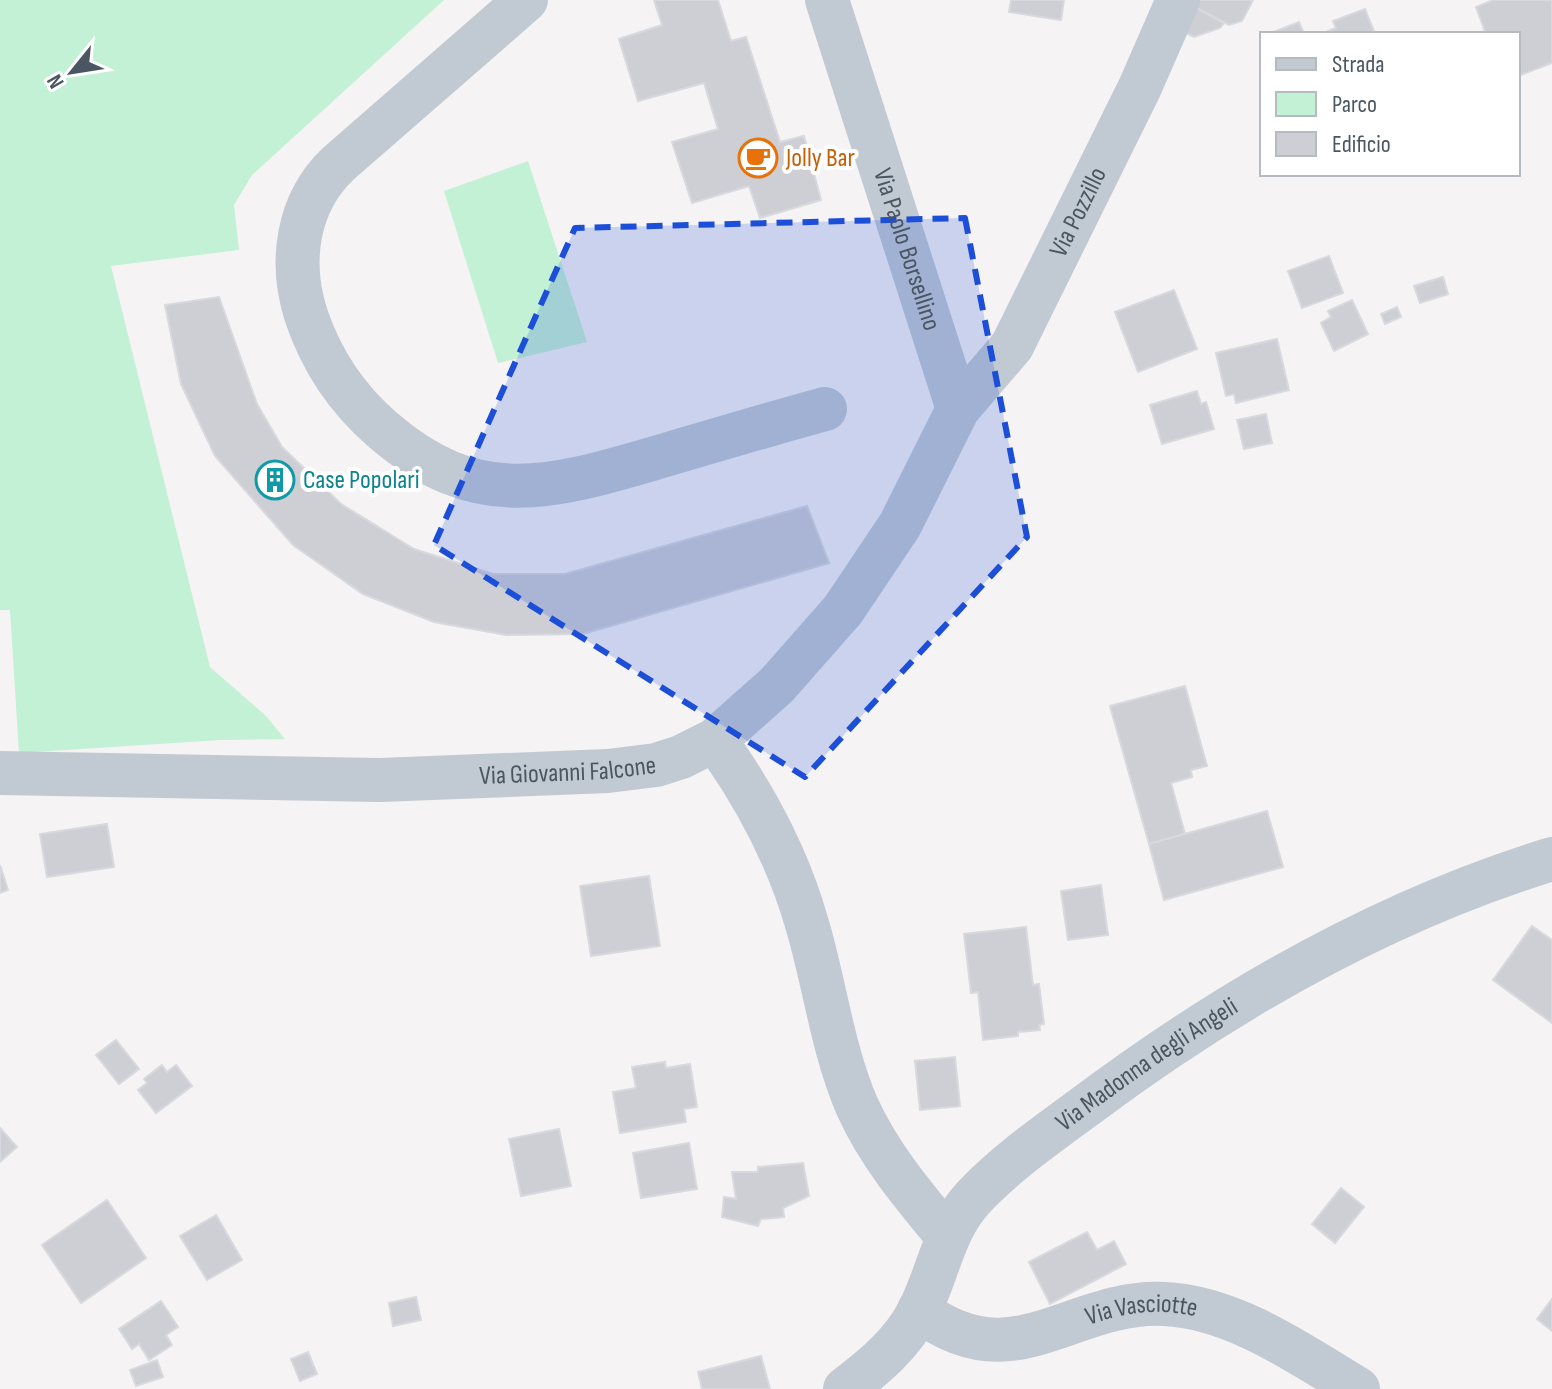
<svg xmlns="http://www.w3.org/2000/svg" width="1552" height="1389" viewBox="0 0 1552 1389" font-family="'Sofia Sans Condensed',sans-serif">
<rect width="100%" height="100%" fill="#f5f3f3"/>
<g fill="#c3f1d5">
<polygon points="0,0 444,0 252,175 234,205 239,250 111,266 210,667 266,716 285,739 220,740 19,753 10,610 0,610"/>
<polygon points="528,161 587,342 498,363 444,191"/>
</g>
<g fill="#cdcfd5" stroke="#d7d9de" stroke-width="2">
<polygon points="654,0 718,0 731,41 746,37 780,142 804,136 821,200 760,218 749,186 692,203 672,142 718,129 704,83 638,101 619,39 662,25"/>
<polygon points="1011,0 1064,0 1061,20 1009,12"/>
<polygon points="1196,0 1253,0 1242,21 1229,25 1193,6"/>
<polygon points="1493,0 1552,0 1552,63 1518,76 1518,34 1486,34 1476,7"/>
<polygon points="1193,6 1224,23 1220,28 1194,37 1173,26"/>
<polygon points="1365,9 1375,34 1321,34 1336,28 1333,21"/>
<polygon points="1299,22 1304,34 1271,34 1271,33"/>
<polygon points="1329,256 1343,293 1302,308 1288,271"/>
<polygon points="1443,277 1448,294 1420,303 1414,286"/>
<polygon points="1174,290 1197,349 1138,372 1115,312"/>
<polygon points="219,297 257,404 282,447 341,504 414,549 493,574 565,574 807,506 829,563 583,634 506,635 434,622 363,594 293,545 215,456 181,384 165,305"/>
<polygon points="1352,300 1368,334 1334,351 1321,323 1331,317 1328,311"/>
<polygon points="1397,307 1401,317 1385,324 1381,314"/>
<polygon points="1277,339 1289,390 1236,403 1234,394 1226,396 1216,353"/>
<polygon points="1197,391 1201,404 1206,402 1214,429 1162,444 1150,405"/>
<polygon points="1266,414 1272,443 1244,449 1237,420"/>
<polygon points="1185,686 1207,766 1191,770 1192,777 1171,783 1185,834 1149,844 1110,706"/>
<polygon points="1267,811 1283,867 1164,900 1149,844"/>
<polygon points="107,824 114,867 47,877 40,834"/>
<polygon points="0,865 8,890 0,893"/>
<polygon points="649,876 660,946 591,956 580,886"/>
<polygon points="1101,885 1108,935 1068,940 1061,891"/>
<polygon points="1532,926 1552,940 1552,1023 1493,980"/>
<polygon points="1026,927 1033,985 1039,984 1044,1024 1039,1025 1040,1030 1018,1032 1018,1036 983,1040 978,992 971,993 964,934"/>
<polygon points="116,1040 139,1069 119,1084 96,1055"/>
<polygon points="955,1057 960,1106 920,1110 915,1061"/>
<polygon points="665,1062 666,1068 690,1064 697,1107 684,1109 686,1122 620,1133 613,1092 636,1088 632,1067"/>
<polygon points="162,1065 167,1072 176,1065 192,1086 156,1113 138,1090 147,1083 144,1079"/>
<polygon points="0,1128 17,1147 0,1162"/>
<polygon points="559,1129 571,1186 521,1196 509,1139"/>
<polygon points="689,1143 697,1189 641,1198 633,1153"/>
<polygon points="803,1163 809,1196 783,1208 784,1217 761,1219 758,1226 722,1217 724,1197 736,1199 732,1172 758,1172 758,1167"/>
<polygon points="1341,1188 1364,1207 1335,1243 1312,1224"/>
<polygon points="107,1200 146,1258 81,1303 42,1245"/>
<polygon points="216,1215 242,1260 207,1280 180,1236"/>
<polygon points="1087,1232 1097,1250 1114,1241 1126,1264 1050,1304 1029,1262"/>
<polygon points="416,1297 421,1320 393,1326 389,1303"/>
<polygon points="1552,1299 1552,1331 1537,1319"/>
<polygon points="161,1301 178,1327 166,1335 172,1345 149,1360 139,1344 132,1349 119,1329"/>
<polygon points="308,1352 317,1374 300,1381 291,1359"/>
<polygon points="761,1356 770,1389 702,1389 698,1372"/>
<polygon points="157,1360 163,1377 136,1386 130,1370"/>
</g>
<g fill="none" stroke-linecap="round" stroke-linejoin="round">
<g stroke="#c1cad2" stroke-width="44">
<path d="M526 0 338 164C297 203 289 262 306 315 321 360 347 399 383 430 478 512 552 488 662 456 716 440 770 424 825 409"/>
<path id="s1" d="M827 0 958 409"/>
<path d="M715 740C756 797 788 857 807 924 825 984 832 1048 857 1106 879 1155 913 1195 947 1236"/>
<path id="s2" d="M0 773 380 780 608 771 656 765 681 757 715 740 777 685 843 610 900 525 958 409 1012 346 1140 87 1178 0"/>
<path id="s3" d="M919 1310C1013 1382 1069 1300 1164 1304 1234 1307 1300 1354 1358 1389"/>
<path id="s4" d="M845 1389C874 1367 902 1344 919 1311 939 1272 943 1230 974 1197 1007 1162 1049 1133 1087 1105 1229 999 1382 911 1552 859"/>
</g>
</g>
<path fill="#1d4ed8" fill-opacity="0.2" stroke="#1d4ed8" stroke-width="6" stroke-dasharray="16 10" stroke-linejoin="round" d="M965 218 1027 537 805 777 434 545 575 228Z"/>
<defs>
<symbol id="cafe-ring" viewBox="-11 -11 22 22"><circle r="9.5" fill="#fff" stroke="#e8710a" stroke-width="1.5"/><path d="M-5.5-4.5H6V0H3Q3 3.5 0 3.5H-2.5Q-5.5 3.5-5.5 0ZM3-3.2v2h1.7v-2ZM-6 4.5H4V6H-6Z" fill="#e8710a"/></symbol>
<symbol id="building-ring" viewBox="-11 -11 22 22"><circle r="9.5" fill="#fff" stroke="#0f9aa8" stroke-width="1.5"/><path d="M-4-6H4V6H1V3H-1V6H-4ZM-2.5-4.3h1.7v1.8h-1.7ZM.8-4.3h1.7v1.8H.8ZM-2.5-1h1.7V.8h-1.7ZM.8-1h1.7V.8H.8Z" fill="#0f9aa8"/></symbol>
</defs>
<g fill-rule="evenodd">
<use href="#cafe-ring" x="736" y="136" width="44" height="44"/>
<use href="#building-ring" x="253" y="458" width="44" height="44"/>
</g>
<g text-anchor="middle" dominant-baseline="central" stroke-width="8" stroke-linejoin="round" paint-order="stroke">
<g font-size="26" fill="#c56008" stroke="#fff" text-anchor="start">
<text x="786" y="158">Jolly Bar</text>
</g>
<g font-size="26" fill="#4a5661" stroke="#fff">
<text stroke="none"><textPath href="#s2" startOffset="1368">Via Pozzillo</textPath></text>
<text stroke="none"><textPath href="#s1" startOffset="262">Via Paolo Borsellino</textPath></text>
<text stroke="none"><textPath href="#s2" startOffset="568">Via Giovanni Falcone</textPath></text>
<text stroke="none"><textPath href="#s4" startOffset="454">Via Madonna degli Angeli</textPath></text>
<text stroke="none"><textPath href="#s3" startOffset="234">Via Vasciotte</textPath></text>
</g>
<g font-size="26" fill="#0d838f" stroke="#fff" text-anchor="start">
<text x="303" y="480">Case Popolari</text>
</g>
</g>
<rect x="1260" y="32" width="260" height="144" fill="#ffffff" stroke="#b7bbc0" stroke-width="2"/>
<rect x="1276" y="58" width="40" height="12" fill="#c1cad2" stroke="#b7bbc0" stroke-width="2"/>
<text x="1332" y="72" font-size="24" fill="#4a5661">Strada</text>
<rect x="1276" y="92" width="40" height="24" fill="#c3f1d5" stroke="#b7bbc0" stroke-width="2"/>
<text x="1332" y="112" font-size="24" fill="#4a5661">Parco</text>
<rect x="1276" y="132" width="40" height="24" fill="#cdcfd5" stroke="#b7bbc0" stroke-width="2"/>
<text x="1332" y="152" font-size="24" fill="#4a5661">Edificio</text>
<g transform="translate(72 72) rotate(240)" stroke="#ffffff" stroke-width="6" paint-order="stroke">
<path d="M0-6L14 30L0 20L-14 30Z" fill="#4a5661"/>
<text y="-12" font-size="22" font-weight="bold" text-anchor="middle" fill="#4a5661">N</text>
</g>
</svg>
